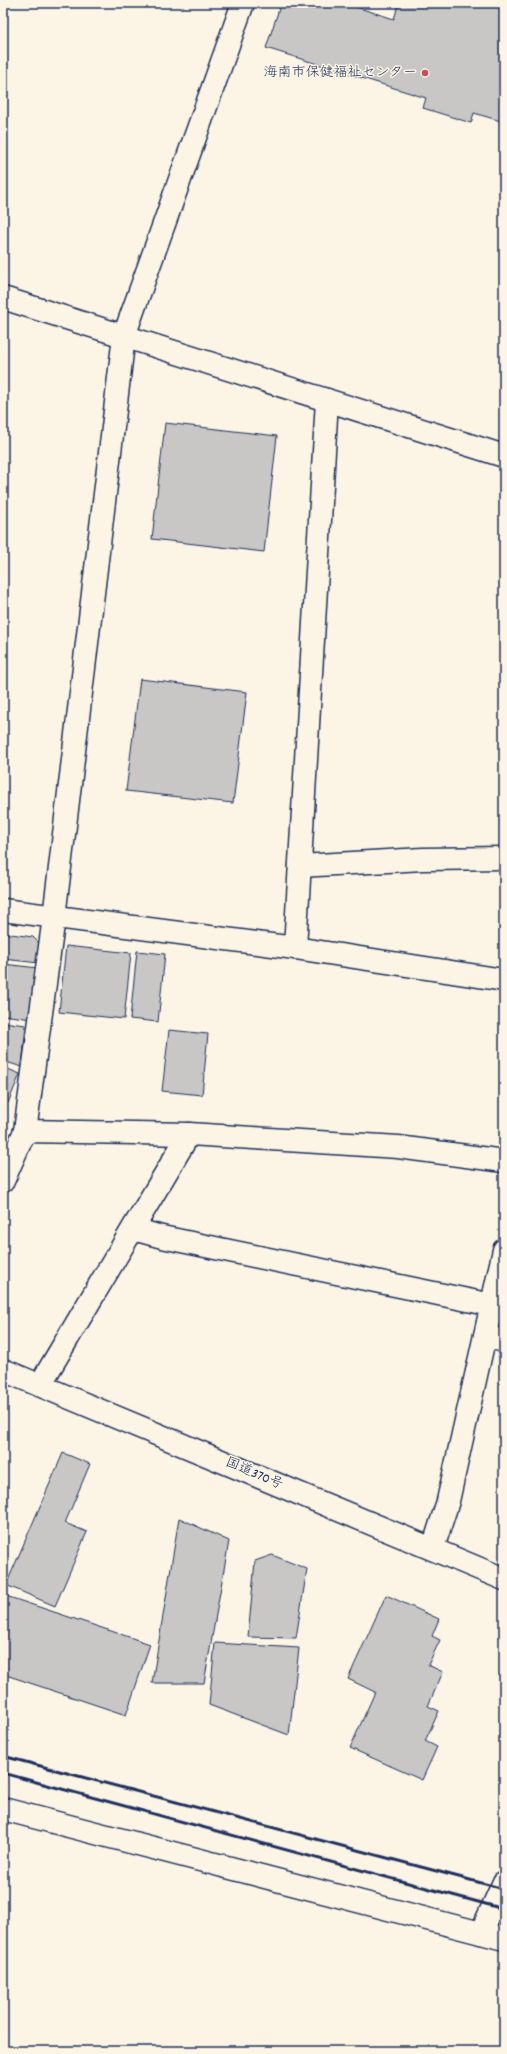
<svg xmlns="http://www.w3.org/2000/svg" width="507" height="2054" viewBox="0 0 507 2054" font-family="Dekko,'Klee One',sans-serif">
<rect width="100%" height="100%" fill="#fcf5e5"/>
<filter id="ink" filterUnits="userSpaceOnUse"><feTurbulence type="fractalNoise" baseFrequency=".025" numOctaves="2"/><feDisplacementMap in="SourceGraphic" scale="8" xChannelSelector="R" yChannelSelector="G"/><feConvolveMatrix kernelMatrix="1 2 1 2 8 2 1 2 1" color-interpolation-filters="sRGB"/></filter>
<g filter="url(#ink)">
<g fill="#c8c7c6" stroke="#1b2f5e">
<polygon points="281,3 343,3 394,19 399,3 504,3 504,122 474,113 471,123 423,108 426,98 266,48"/>
<polygon points="165,423 277,436 264,552 152,539"/>
<polygon points="140,679 247,692 233,803 126,791"/>
<polygon points="3,933 33,937 41,945 39,963 3,959"/>
<polygon points="66,946 131,953 124,1019 59,1012"/>
<polygon points="137,951 165,954 158,1022 130,1019"/>
<polygon points="3,964 38,968 32,1019 3,1015"/>
<polygon points="3,1022 26,1025 22,1067 3,1061"/>
<polygon points="169,1030 208,1034 202,1095 162,1091"/>
<polygon points="3,1067 20,1074 8,1103 3,1101"/>
<polygon points="63,1453 90,1464 65,1523 87,1532 55,1606 6,1585"/>
<polygon points="179,1518 229,1541 204,1683 152,1683"/>
<polygon points="272,1555 307,1569 296,1638 248,1637 255,1561"/>
<polygon points="3,1595 150,1644 126,1715 3,1674"/>
<polygon points="386,1595 439,1619 432,1636 440,1640 428,1665 443,1672 428,1706 439,1711 425,1741 437,1747 422,1780 350,1748 375,1692 348,1679"/>
<polygon points="215,1643 299,1648 289,1735 209,1705"/>
</g>
<g fill="none" stroke-linecap="round" stroke-linejoin="round">
<defs>
<g id="minor">
<polyline points="3,298 504,456"/>
<polyline points="300,866 423,859 504,858"/>
<polyline points="3,910 295,948 504,980"/>
<polyline points="295,948 327,400"/>
<polyline points="25,1131 54,917 124,336 243,3"/>
<polyline points="3,1181 25,1131 189,1134 398,1147 504,1161"/>
<polyline points="133,1229 162,1237 492,1305"/>
<polyline points="485,1336 504,1341"/>
<polyline points="40,1385 189,1134"/>
<polyline points="433,1548 448,1501 504,1250"/>
<polyline points="3,1809 504,1939"/>
<polyline points="481,1933 504,1882"/>
</g>
<polyline id="highway" points="3,1370 504,1579"/>
</defs>
<use href="#minor" stroke="#1b2f5e" stroke-width="25"/>
<use href="#highway" stroke="#1b2f5e" stroke-width="25"/>
<use href="#minor" stroke="#fcf5e5" stroke-width="22"/>
<use href="#highway" stroke="#fcf5e5" stroke-width="22"/>
<g stroke="#1b2f5e" stroke-width="3">
<polyline points="3,1756 504,1889"/>
<polyline points="3,1773 504,1909"/>
</g>
</g>
</g>
<circle fill="#d1495b" stroke="#fcf5e5" stroke-width="1.5" cx="425" cy="73" r="4"/>
<g text-anchor="middle" dominant-baseline="central" stroke-width="3" stroke-linejoin="round" paint-order="stroke">
<g font-size="14" fill="#1b2f5e" stroke="#fcf5e5" text-anchor="end">
<text x="417" y="73">海南市保健福祉センター</text>
</g>
<g font-size="14" fill="#1b2f5e" stroke="#fcf5e5">
<text transform="translate(254 1474) rotate(23)">国道370号</text>
</g>
</g>
<rect width="507" height="2054" fill="none" stroke="#fcf5e5" stroke-width="16"/>
<rect x="8" y="8" width="491" height="2038" fill="none" stroke="#1b2f5e" stroke-width="1.5" filter="url(#ink)"/>
</svg>
